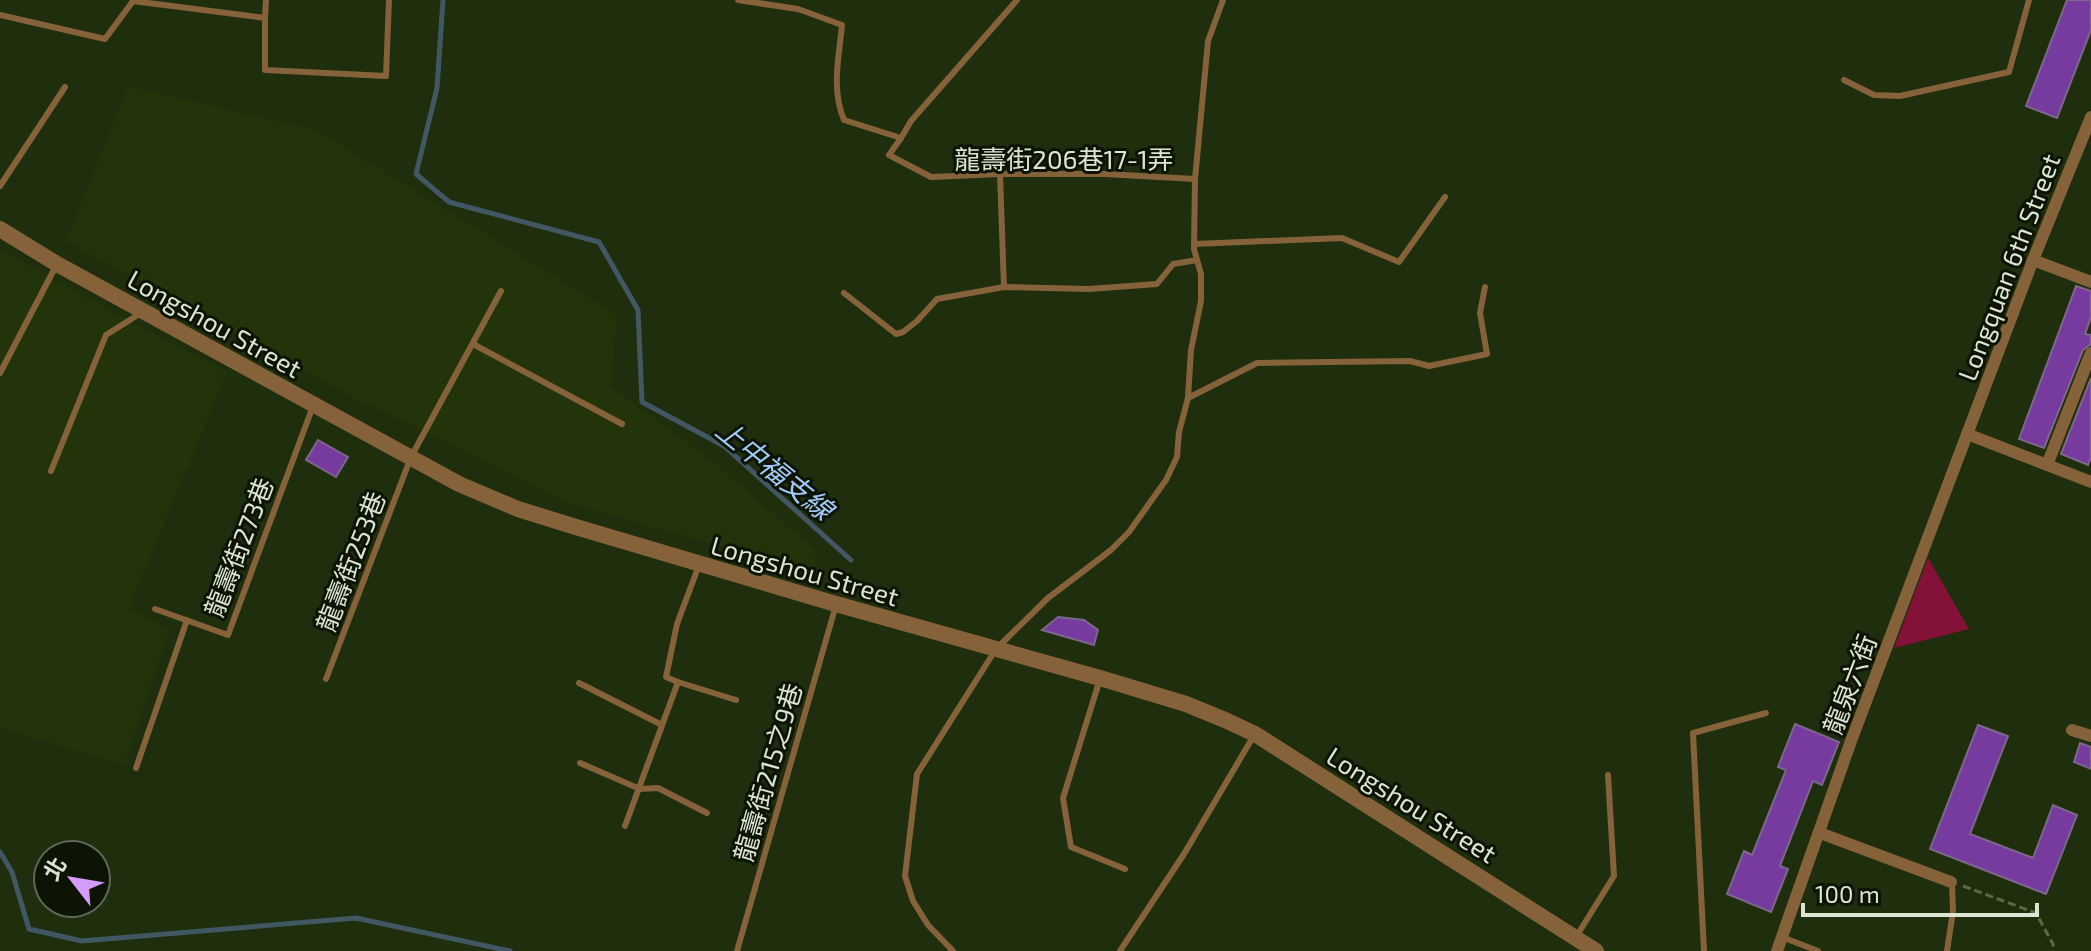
<svg xmlns="http://www.w3.org/2000/svg" width="2091" height="951" viewBox="0 0 2091 951" font-family="'Exo 2','Noto Sans TC',sans-serif">
<rect width="100%" height="100%" fill="#1f2e0d"/>
<g fill="#23340b">
<polygon points="128,86 316,130 618,315 611,387 714,463 818,552 809,572 562,501 468,452 358,400 66,241"/>
<polygon points="0,248 79,294 227,372 129,608 170,629 124,765 0,728"/>
</g>
<polygon fill="#841137" points="1928,558 1969,629 1894,648"/>
<g fill="none" stroke-linecap="round" stroke-linejoin="round">
<g stroke="#425764" stroke-width="5">
<polyline points="443,0 437,88 416,174 449,202 599,242 638,310 642,402 724,446 851,560"/>
<polyline points="0,852 12,872 29,929 82,941 356,918 510,951"/>
</g>
</g>
<g fill="#773b9f" stroke="#7b688b" stroke-width="2">
<polygon points="2067,0 2091,0 2091,30 2057,118 2026,106"/>
<polygon points="2076,286 2091,291 2091,317 2085,334 2091,335 2091,344 2083,350 2044,448 2019,439"/>
<polygon points="2091,378 2091,457 2088,465 2061,454"/>
<polygon points="318,440 348,457 336,477 306,460"/>
<polygon points="1058,617 1084,620 1098,630 1094,645 1042,630"/>
<polygon points="1795,724 1839,742 1822,785 1813,781 1780,866 1788,869 1771,912 1727,894 1744,851 1752,855 1786,770 1778,767"/>
<polygon points="1978,725 2008,736 1970,834 2033,858 2053,805 2077,815 2046,894 1930,849"/>
<polygon points="2080,743 2091,747 2091,769 2074,762"/>
</g>
<g fill="none" stroke-linecap="round" stroke-linejoin="round">
<polyline stroke="#5b684b" stroke-width="3" stroke-dasharray="8 4" stroke-linecap="butt" points="1963,886 2036,913 2053,944 2053,951"/>
<g stroke="#856239" stroke-width="6">
<path d="M738 0 798 9 842 25C839 56 831 89 844 120L901 138 889 155 931 177 1000 174H1105L1195 179"/>
<polyline points="0,15 105,39 133,1 265,18 265,70 386,76 389,0"/>
<polyline points="265,18 266,0"/>
<polyline points="1844,80 1874,95 1900,96 2009,72 2029,0"/>
<polyline points="901,138 911,121 1017,0"/>
<polyline points="1000,174 1004,287"/>
<polyline points="0,186 65,87"/>
<polyline points="1194,244 1342,238 1399,262 1445,197"/>
<polyline points="844,293 896,334 903,332 917,321 937,299 1004,287 1089,289 1157,284 1173,264 1197,260"/>
<polyline points="473,344 622,424"/>
<polyline points="0,373 57,264"/>
<polyline points="1188,398 1257,363 1410,361 1429,366 1487,354 1480,313 1485,287"/>
<polyline points="51,471 106,335 141,313"/>
<polyline points="155,609 228,635 313,406"/>
<polyline points="326,679 411,457 501,291"/>
<polyline points="1100,679 1063,798 1071,847 1125,869"/>
<polyline points="678,682 736,700"/>
<polyline points="579,683 662,725"/>
<polyline points="580,763 640,789 658,788 707,813"/>
<polyline points="136,768 187,620"/>
<polyline points="625,826 678,682 666,677 677,624 699,565"/>
<polyline points="1576,937 1614,876 1608,775"/>
<polyline points="1782,937 1818,951"/>
<polyline points="737,951 836,605"/>
<polyline points="953,951 928,925 913,901 905,876 917,774 996,649 1048,598 1111,550 1129,532 1166,480 1177,457 1179,432 1188,398 1191,350 1201,301 1201,274 1194,249 1195,179 1208,41 1223,0"/>
<polyline points="1120,951 1184,854 1253,737"/>
<polyline points="1704,951 1693,733 1766,713"/>
<polyline points="1947,951 1953,911 1952,883"/>
</g>
<g stroke="#856239" stroke-width="12">
<polyline points="2033,260 2091,282"/>
<polyline points="1967,434 2091,482"/>
<polyline points="2047,465 2091,353"/>
<polyline points="2072,730 2091,736"/>
<polyline points="1820,833 1951,882"/>
<polyline points="1777,951 1851,741 2033,260 2091,117"/>
</g>
<polyline stroke="#856239" stroke-width="16" points="0,229 57,264 459,484 518,509 576,527 836,604 1100,678 1186,704 1225,720 1255,734 1596,951"/>
</g>
<g text-anchor="middle" dominant-baseline="central" stroke-width="6" stroke-linejoin="round" paint-order="stroke">
<g font-size="26" fill="#dbe5d1" stroke="#0d1406">
<text x="1064" y="158">龍壽街206巷17-1弄</text>
<text transform="translate(2008 267) rotate(-69)">Longquan 6th Street</text>
<text transform="translate(215 323) rotate(29)">Longshou Street</text>
<text transform="translate(238 547) rotate(-69)">龍壽街273巷</text>
<text transform="translate(350 561) rotate(-69)">龍壽街253巷</text>
<text transform="translate(805 570) rotate(16)">Longshou Street</text>
<text transform="translate(1849 684) rotate(-69)">龍泉六街</text>
<text transform="translate(767 772) rotate(-74)">龍壽街215之9巷</text>
<text transform="translate(1412 804) rotate(32)">Longshou Street</text>
</g>
<g font-size="28" font-style="italic" fill="#a1cbf7" stroke="#0d1406">
<text transform="translate(775 469) rotate(39)">上中福支線</text>
</g>
</g>
<g transform="translate(72 879) rotate(301)"><circle r="38" fill="#0d1406" stroke="#5f6857" stroke-width="2"/>
<path d="M0-6L14 30L0 20L-14 30Z" fill="#d39cfd"/>
<text y="-12" font-size="22" font-weight="bold" text-anchor="middle" fill="#dbe5d1">北</text>
</g>
<path d="M1803 903v12h234v-12" fill="none" stroke="#dbe5d1" stroke-width="4"/>
<text x="1815" y="903" font-size="24" fill="#dbe5d1" stroke="#0d1406" stroke-width="6" paint-order="stroke">100 m</text>
</svg>
